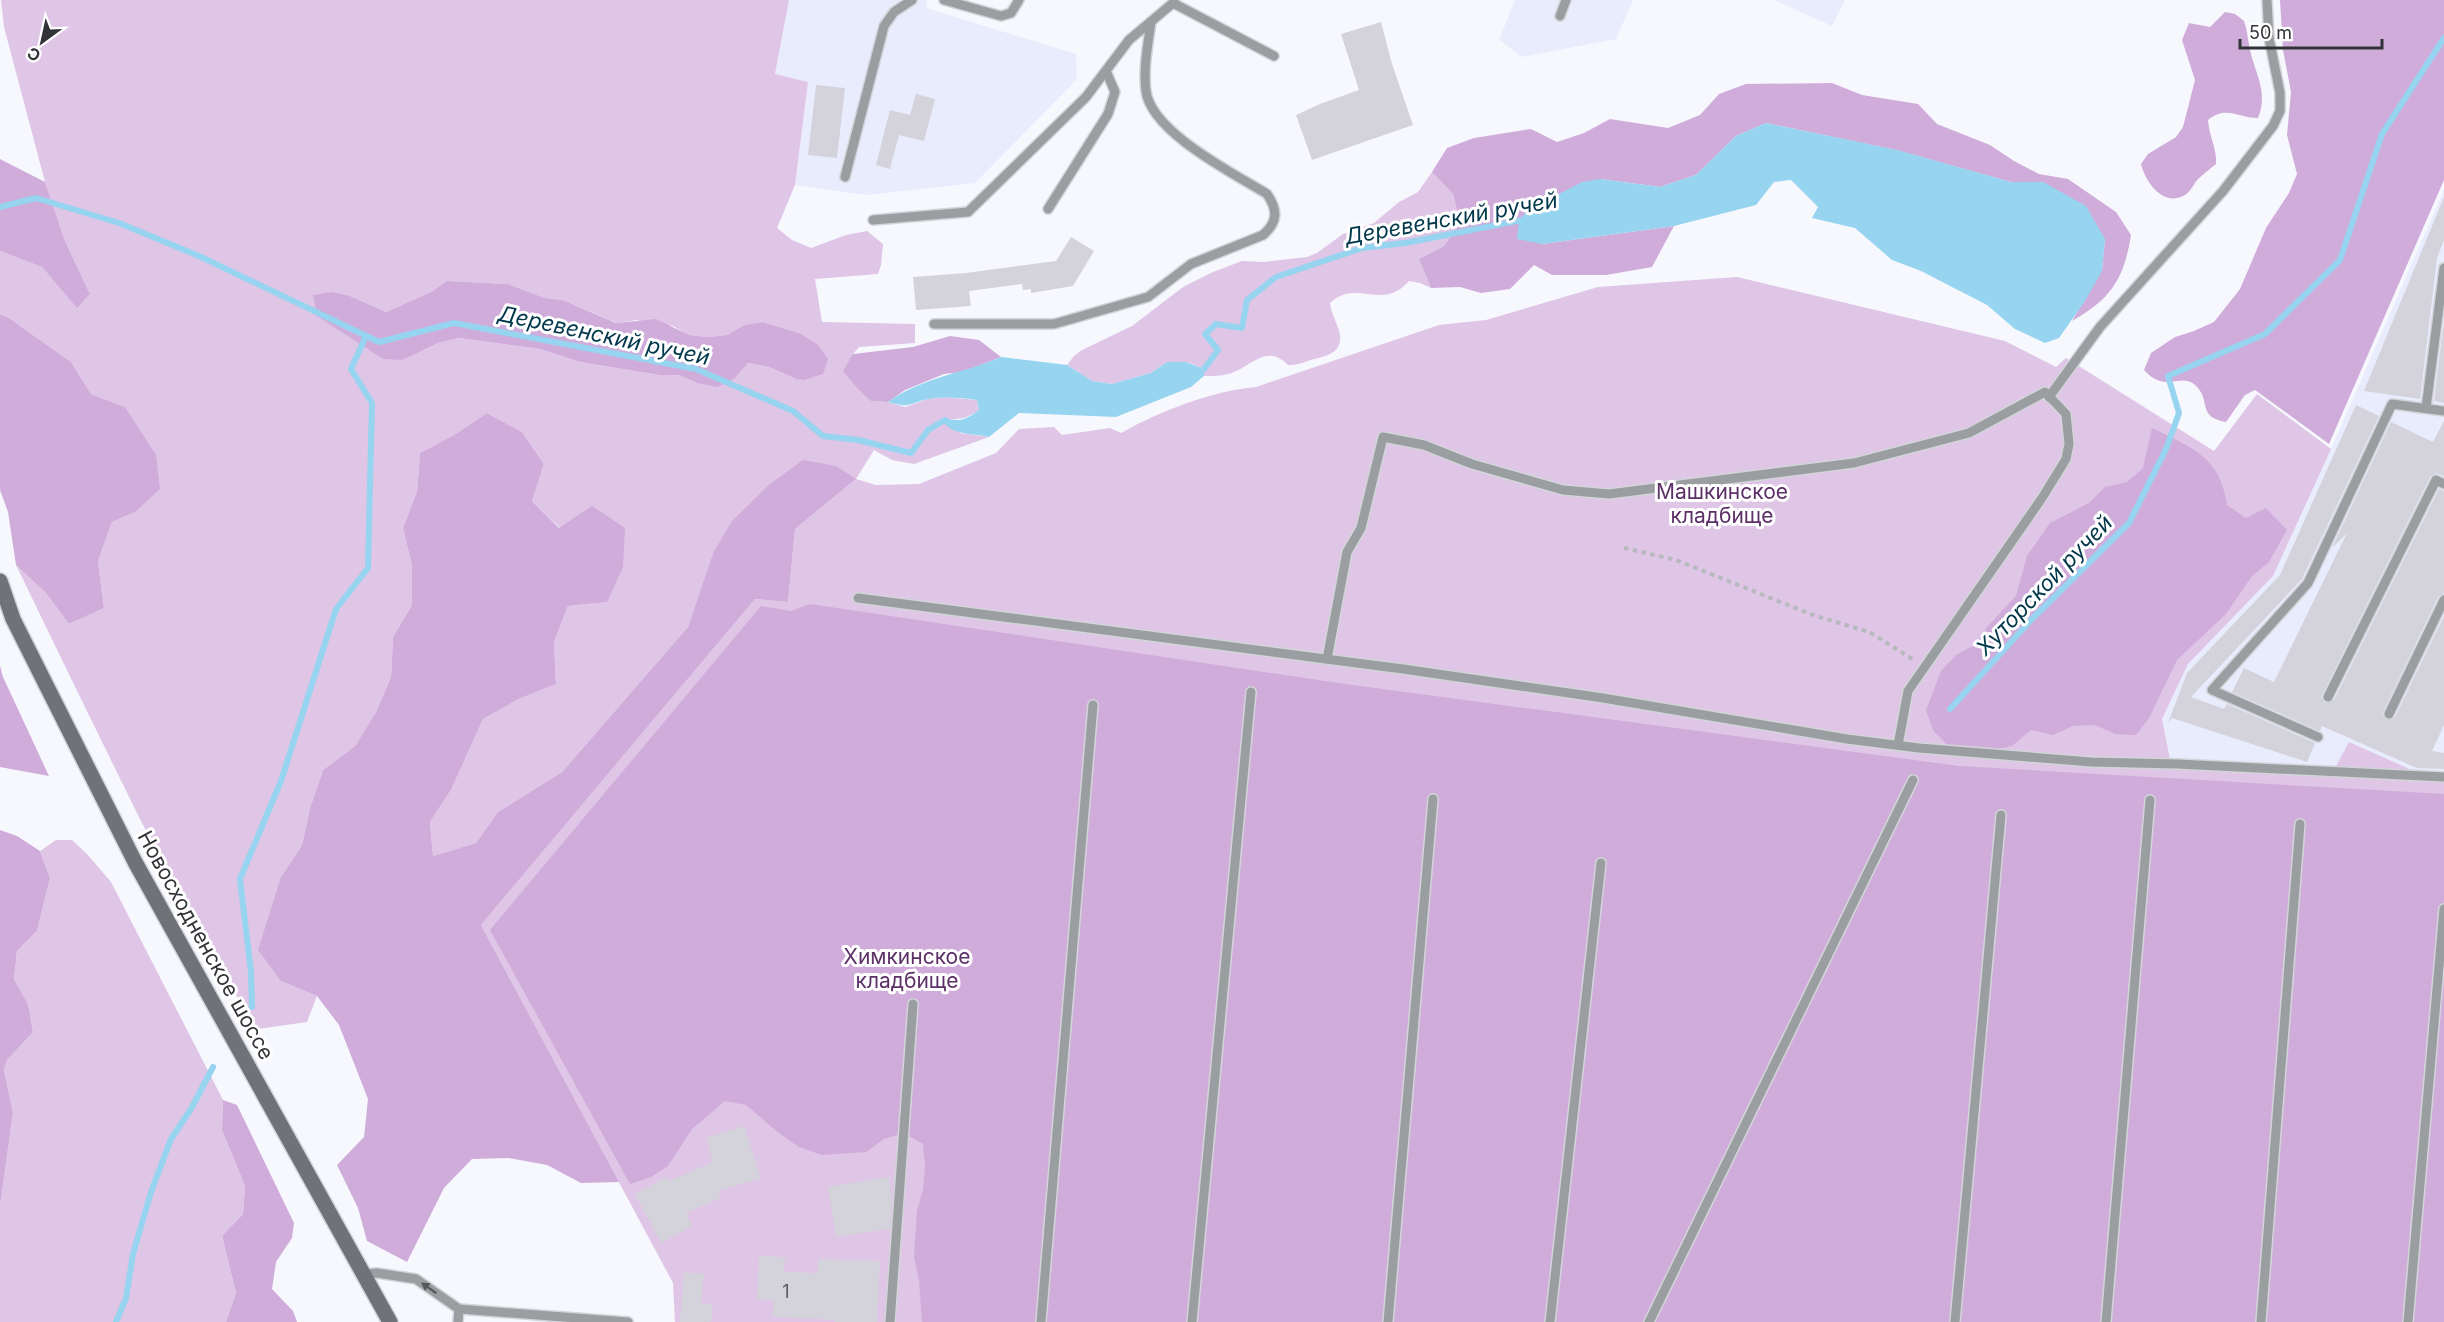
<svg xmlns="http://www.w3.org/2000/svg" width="2444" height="1322" viewBox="0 0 2444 1322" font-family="Inter,sans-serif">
<rect width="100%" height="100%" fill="#f6f8fe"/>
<g fill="#e8ecfc">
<polygon points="789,0 927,0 926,8 1076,54 1077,79 975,183 866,195 795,185 808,82 775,75"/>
<polygon points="1515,0 1633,0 1616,39 1522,57 1499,40"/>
<polygon points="1774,0 1845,0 1832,26"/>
<polygon points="2444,190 2444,771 2414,771 2349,742 2337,766 2170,759 2162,719 2188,664 2273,576 2331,449"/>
</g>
<g fill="#dfc5e6" fill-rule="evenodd">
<path d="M1 0H789L775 74 808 82 795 185 777 228 792 240 811 248 846 235 867 231 883 244 881 265 878 274 815 279 822 322 915 324V343L859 347 853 354 871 401 888 402 905 407 928 399 944 397 977 400 979 410C969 417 961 420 949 419L960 433 989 437 914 464 892 460 874 450 856 479 876 485 919 484 996 453 1019 429 1054 427 1062 435 1110 428 1121 433C1160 411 1212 391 1256 387L1439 325 1486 320 1598 287 1737 277 2005 341 2056 367 2066 358 2214 451 2257 394 2331 449 2273 576 2188 664 2162 719 2170 759 2336 766 2349 742 2414 771H2444V1322H675L673 1283 481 925 755 599 788 602 795 529 856 479 713 553 688 627 562 772 498 812 476 843 433 856 430 822 451 790 483 719 519 699 556 684 554 642 568 606 607 602 560 528 532 501 544 464 522 432 487 413 454 435 420 453 417 493 403 528 412 566V605L393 637 391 677 376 712 355 746 323 770 310 808 302 845 281 877V981L317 996 307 1022 258 1029C213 962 177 891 140 819 98 734 57 650 16 565L46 593 69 624 104 608 98 561 112 522 135 512 125 407 91 394 71 362 9 318 0 314V251L42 267 77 307 90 294 65 241 45 182 4 27ZM447 281 508 284 545 298 563 300 617 323 636 320 673 326 688 335 708 337 727 335 744 325 763 322 799 333 796 379 769 367 748 363 735 378 697 383 679 375H659L580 362 540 349 459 338 438 343 403 360 350 296 386 312 431 292Z"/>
<path d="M1432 172 1453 194 1460 222 1444 246 1419 259 1431 288 1420 283 1409 281C1382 312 1357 278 1330 303 1331 314 1338 324 1340 335 1342 354 1325 356 1311 360 1302 363 1297 365 1288 365 1266 342 1251 368 1228 374 1221 376 1212 376 1204 376V369L1187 362H1167L1151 373 1112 384 1092 381 1067 365 1074 356 1082 350 1132 326 1183 287 1213 272 1242 261 1264 262 1307 257 1317 253 1343 234 1374 223 1399 202 1418 192Z"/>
<polygon points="56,840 72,840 87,854 111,882 223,1100 222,1130 245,1186 243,1214 222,1236 236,1293 226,1322 0,1322 0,1206 13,1113 4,1070 7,1060 33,1032 28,1004 14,979 17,951 37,931 50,878 40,851"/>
</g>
<g fill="#d0acda">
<path d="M2280 0H2444V180L2329 444 2255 390 2245 395 2226 422C2196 417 2212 400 2195 385 2181 372 2165 394 2144 370L2151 353 2175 337 2194 331 2214 322 2240 289 2266 228 2289 193 2297 174 2287 135 2291 92 2283 50Z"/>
<path d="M2225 12 2235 14 2244 21C2248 32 2248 43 2251 54 2257 77 2268 94 2258 118 2237 118 2227 105 2208 120 2209 136 2217 149 2216 164 2210 169 2203 174 2197 180 2194 184 2190 192 2185 195 2163 208 2145 181 2141 164L2148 154 2176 137 2183 127 2195 80 2182 40 2189 23 2210 27Z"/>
<path d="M1832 83 1862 95 1918 104 1937 124 1990 145 2014 161 2039 174 2068 179 2116 212 2131 235C2124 279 2111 299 2072 321L2102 270 2105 239 2043 182H2011L1896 150 1766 123 1736 136 1696 175 1660 187 1600 179 1542 244 1674 226 1652 267 1606 275H1552L1534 265 1510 289 1481 293 1460 287 1431 288 1419 259 1444 246 1460 222 1453 194 1432 172 1447 148 1474 138 1531 129 1557 142 1584 133 1610 119 1668 128 1700 115 1719 94 1746 84Z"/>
<polygon points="0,159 45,182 65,241 90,294 77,308 42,267 0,251"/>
<polygon points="447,281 508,284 545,298 563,300 616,323 656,319 689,335 708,337 727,335 744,325 763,322 799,333 818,345 828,359 823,374 804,380 796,379 769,367 748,363 735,378 718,387 697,383 679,375 659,375 580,362 540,349 459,338 438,343 403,360 383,359 317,316 313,295 332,292 350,296 386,312 431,292"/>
<polygon points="0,314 9,318 71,362 91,394 125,407 156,455 160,489 135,512 112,522 98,561 104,608 69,624 46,593 16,565 8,512 0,490"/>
<polygon points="950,336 979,340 1001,357 963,372 944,374 905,390 888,402 871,401 857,388 843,371 853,354 913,347"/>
<polygon points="487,413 522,432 544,464 532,501 559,528 592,506 625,528 623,567 607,602 568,606 554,642 556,684 519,699 483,719 451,790 430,822 433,856 476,843 498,812 562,772 688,627 713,553 732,521 770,484 803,460 836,466 856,479 795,529 788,602 755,599 481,925 619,1182 581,1183 547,1165 509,1158 472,1159 444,1188 407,1262 367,1241 358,1208 337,1165 364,1137 368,1099 339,1025 317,996 281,981 258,950 281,877 302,845 310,808 323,770 355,746 376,712 391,677 393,637 412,605 412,566 403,528 417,492 420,453 454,435"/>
<path d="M2152 428C2192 448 2220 456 2227 505L2246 518 2266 508 2287 530 2269 562 2252 576 2226 614 2177 660 2149 718 2136 735 2115 734 2095 725 2073 726 2053 735 2031 730 2012 746 1990 751 1947 745 1933 730 1926 710 1941 671 1956 655 1975 645 1987 627 2016 596 2027 556 2050 523 2089 503 2105 487 2127 482 2143 468Z"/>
<polygon points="810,604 1338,683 1959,766 2444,794 2444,1322 922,1322 919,1280 914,1257 917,1211 923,1189 925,1166 923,1144 904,1133 884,1139 866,1152 822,1155 799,1147 780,1134 746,1105 725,1101 692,1129 668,1166 651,1177 630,1184 490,930 761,606 791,611"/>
<polygon points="0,666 3,677 49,776 0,767"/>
<polygon points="0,830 17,836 40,851 50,878 37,931 17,951 14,979 28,1004 33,1032 7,1060 4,1070 13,1113 0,1206"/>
<polygon points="223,1100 237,1105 294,1223 292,1238 276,1262 272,1289 293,1311 297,1322 226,1322 236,1293 222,1236 243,1214 245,1186 222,1130"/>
</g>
<g fill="#96d4f0">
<polygon points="1766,123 1897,150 2011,182 2043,182 2086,206 2105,239 2102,271 2085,301 2059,338 2045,343 2015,329 1987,305 1921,271 1892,260 1855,228 1812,218 1818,207 1791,180 1774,182 1756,205 1674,226 1542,244 1517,239 1519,221 1527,211 1582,182 1600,179 1660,187 1696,175 1736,136"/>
<path d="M1001 357 1067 365 1092 381 1112 384 1151 373 1167 362H1186L1204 369V376L1191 387 1116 417 1019 413 989 437C972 433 955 436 943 422 950 418 952 420 959 420 967 419 973 414 979 410L977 400C961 398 946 396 929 399 908 403 912 409 888 402 923 377 962 374 1001 357Z"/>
</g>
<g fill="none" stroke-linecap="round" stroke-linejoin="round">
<g stroke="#96d4f0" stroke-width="6">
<polyline points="0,207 36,198 119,223 199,256 379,342 454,323 696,369 793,411 823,436 858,440 911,453 928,430 945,420 951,424"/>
<polyline points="1198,372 1204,369 1218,350 1205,334 1216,324 1242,328 1247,300 1276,277 1362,248 1405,243 1527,219"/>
<polyline points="1950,709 2031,620 2129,523 2166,449 2179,413 2168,376 2265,334 2340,260 2382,134 2444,38"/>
<polyline points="252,1007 251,972 240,879 281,781 336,609 368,568 372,403 351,369 366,336"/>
<polyline points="116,1322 126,1298 133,1254 151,1192 171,1139 191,1109 213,1067"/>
</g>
</g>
<g fill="#d4d2db">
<polygon points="1381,22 1392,64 1413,125 1312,160 1296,115 1320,104 1359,90 1341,34"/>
<polygon points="816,85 845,88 837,158 808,155"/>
<polygon points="916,94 935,99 924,141 899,135 890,169 876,165 890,110 910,115"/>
<polygon points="2444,197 2444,240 2437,258 2420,399 2364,391"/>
<polygon points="1071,237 1094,251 1073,286 1031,293 1031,289 1023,290 1022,284 969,291 971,306 916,310 913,277 966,273 1056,261"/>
<polygon points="2444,321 2444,403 2434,401"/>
<polygon points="2356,405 2379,416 2302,579 2191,697 2224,709 2227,704 2315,743 2307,762 2172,718 2168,723 2187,673 2280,575"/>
<polygon points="2444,421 2444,476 2436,473 2430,477 2321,697 2326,703 2334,700 2439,489 2444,491 2444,593 2438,597 2382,714 2387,720 2395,717 2444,616 2444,725 2432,751 2444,753 2444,769 2417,768 2322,726 2320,731 2232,692 2244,668 2274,682 2347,533 2332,548 2391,422 2433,442"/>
<polygon points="744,1126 761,1178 718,1191 721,1198 686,1213 692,1226 661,1243 635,1194 667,1177 669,1181 713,1162 706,1138"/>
<polygon points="889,1177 892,1199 890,1229 836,1237 828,1187"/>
<polygon points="759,1256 785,1257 784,1272 818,1273 818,1259 880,1261 877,1322 835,1322 835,1320 773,1317 774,1300 757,1299"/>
<polygon points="684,1272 704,1274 701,1303 713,1304 711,1322 680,1322"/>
</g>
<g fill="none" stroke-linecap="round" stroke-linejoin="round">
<defs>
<g id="lane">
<polyline points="944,0 1001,16 1011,13 1019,0"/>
<polyline points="1174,0 1173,3 1274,56"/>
<polyline points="1560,16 1566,0"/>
<polyline points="845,177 884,26 894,12 912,0"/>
<polyline points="1048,209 1108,114 1115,92 1106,71"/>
<polyline points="873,220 968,212 1086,97 1129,40 1173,3"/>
<path d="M934 324H1054L1148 297 1191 264 1263 235C1278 222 1278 210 1267 194 1233 173 1151 132 1146 91 1143 69 1148 44 1151 22"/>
<polyline points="2049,397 2100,327 2223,191 2273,126 2280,111 2280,93 2269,38 2267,0"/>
<polyline points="2426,408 2444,268"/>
<polyline points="858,598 1403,669 1603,698 1847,739 1919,748 2091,762 2177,764 2444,777"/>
<polyline points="1327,659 1347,552 1361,528 1383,437 1424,445 1472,464 1563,490 1609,494 1854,463 1969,433 2045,392 2066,414 2069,444 2066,459 2042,498 1908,691 1898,745"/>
<polyline points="2328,697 2436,480 2444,484"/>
<polyline points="2389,714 2444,600"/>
<polyline points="2318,737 2212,690 2308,583 2392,404 2444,411"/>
<polyline points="365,1274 377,1273 416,1279 459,1309 628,1322"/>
<polyline points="458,1322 459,1309"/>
<polyline points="890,1322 913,1004"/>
<polyline points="1041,1322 1093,705"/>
<polyline points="1192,1322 1251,692"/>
<polyline points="1388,1322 1433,799"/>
<polyline points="1550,1322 1601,863"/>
<polyline points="1649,1322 1913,780"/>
<polyline points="1955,1322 2001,815"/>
<polyline points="2106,1322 2150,800"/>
<polyline points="2261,1322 2300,824"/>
<polyline points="2408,1322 2444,909"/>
</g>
<polyline id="secondary" points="0,581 13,619 135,862 390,1322"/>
</defs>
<use href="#lane" stroke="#d3d5da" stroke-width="12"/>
<use href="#secondary" stroke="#d3d5da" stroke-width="18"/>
<polyline stroke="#b7b9be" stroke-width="4" stroke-dasharray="4.5 4.5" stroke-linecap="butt" points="1624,548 1676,560 1813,615 1869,632 1914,660"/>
<use href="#lane" stroke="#9b9ea1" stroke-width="9"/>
<use href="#secondary" stroke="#6f7378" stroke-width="15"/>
</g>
<defs><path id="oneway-solid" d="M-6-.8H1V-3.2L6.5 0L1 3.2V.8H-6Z" transform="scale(1.5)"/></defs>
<use fill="#57585c" href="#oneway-solid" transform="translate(429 1288) rotate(-145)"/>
<g text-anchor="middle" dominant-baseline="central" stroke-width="6" stroke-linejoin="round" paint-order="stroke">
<g font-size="18" fill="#5a5b60">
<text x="786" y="1291">1</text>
</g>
<g font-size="21" fill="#5d3068" stroke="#fff">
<text x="1722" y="491">Машкинское<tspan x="1722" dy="24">кладбище</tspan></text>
<text x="907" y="956">Химкинское<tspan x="907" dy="24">кладбище</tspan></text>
</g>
<g font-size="21" fill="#323337" stroke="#fff">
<text transform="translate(206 945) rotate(61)">Новосходненское шоссе</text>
</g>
<g font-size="22" font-style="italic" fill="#00374b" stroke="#fff">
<text transform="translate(1451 218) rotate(-10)">Деревенский ручей</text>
<text transform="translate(604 335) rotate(12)">Деревенский ручей</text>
<text transform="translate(2044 585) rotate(-46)">Хуторской ручей</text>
</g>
</g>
<g transform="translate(42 42) rotate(213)" stroke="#ffffff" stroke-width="4.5" paint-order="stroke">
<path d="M0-4.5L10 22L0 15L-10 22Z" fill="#323337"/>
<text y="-9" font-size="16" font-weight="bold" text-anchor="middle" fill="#323337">С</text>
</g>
<path d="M2240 39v9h142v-9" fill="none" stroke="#323337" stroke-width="3"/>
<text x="2249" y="39" font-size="18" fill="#323337" stroke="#ffffff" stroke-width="4.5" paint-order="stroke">50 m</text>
</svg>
